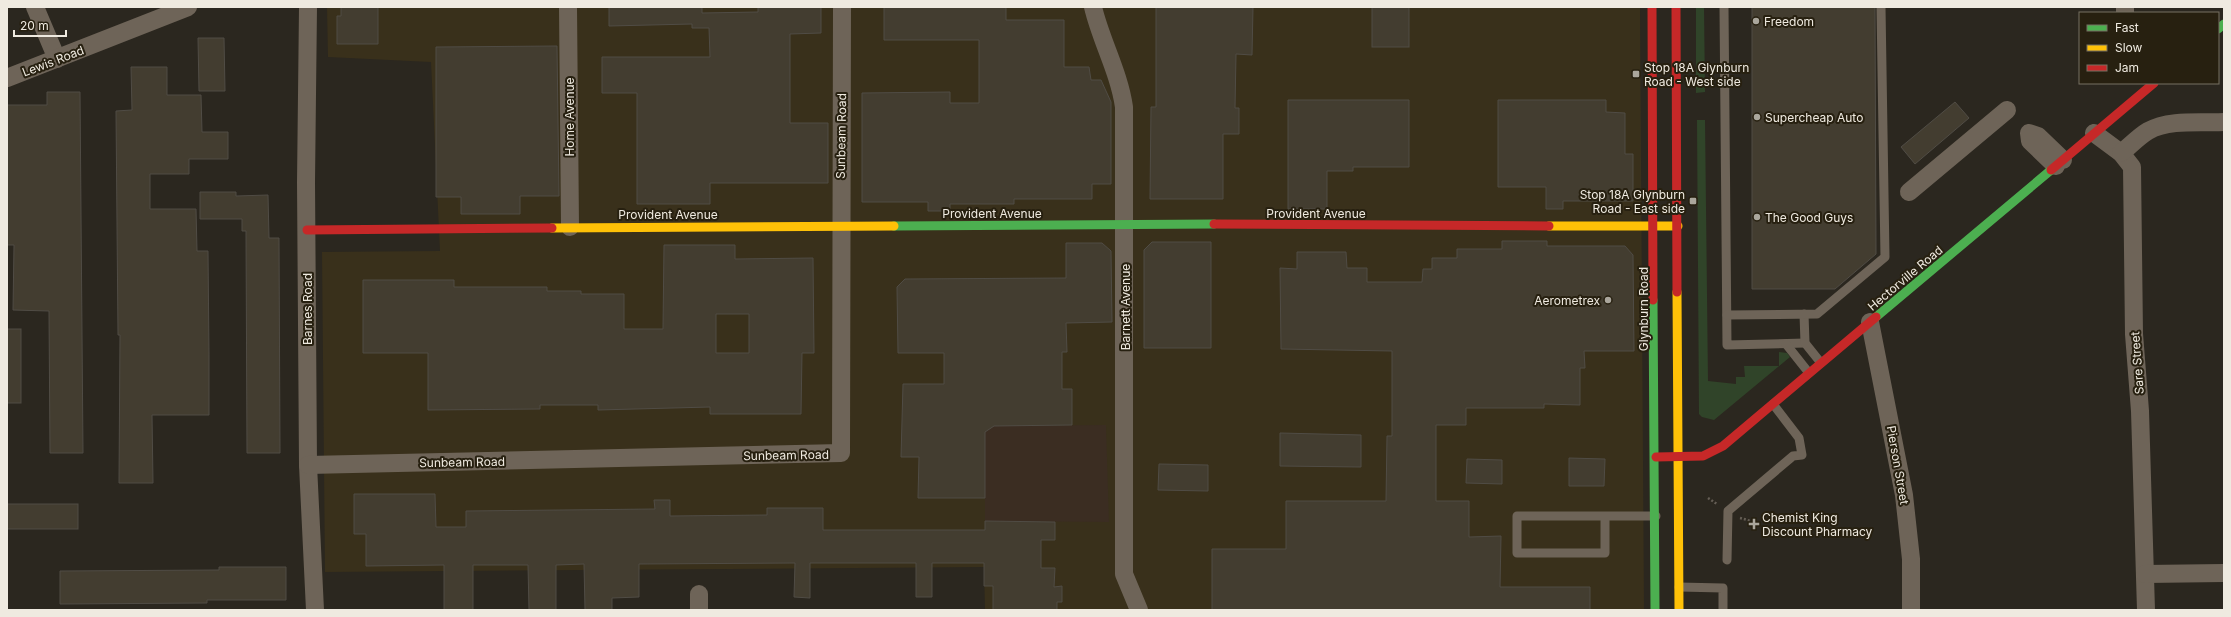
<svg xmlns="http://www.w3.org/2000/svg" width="2231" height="617" viewBox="0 0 2231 617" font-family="Inter,sans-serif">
<rect width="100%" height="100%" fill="#2b271f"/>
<polygon fill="#39301b" points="327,7 1640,7 1644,610 985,610 984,567 325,572 322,252 440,251 431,62 328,57"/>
<polygon fill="#3b2d22" points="1106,425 1109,522 985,521 985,426"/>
<g fill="#304429">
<polygon points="1696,7 1704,7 1705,92 1696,93"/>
<polygon points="1697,120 1705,120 1708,381 1736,384 1736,377 1745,377 1744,366 1779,366 1779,352 1787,353 1790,357 1714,420 1702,417 1699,414"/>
</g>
<g fill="#433d30" stroke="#504c45" fill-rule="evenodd">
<polygon points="341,7 378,7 378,44 337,44 337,16 341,16"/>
<polygon points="609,7 702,7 702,13 758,12 758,7 821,7 821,33 790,34 790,123 828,123 828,183 710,183 710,204 637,204 637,93 602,93 602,57 710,57 709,28 692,28 692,24 609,26"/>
<polygon points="884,7 1006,7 1006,20 1064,20 1064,67 1089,67 1091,80 1101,80 1111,102 1111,184 1092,184 1092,199 1014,199 1014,204 950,204 950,211 928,211 928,202 862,202 862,93 950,92 950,103 979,103 979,40 884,40"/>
<polygon points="1156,7 1253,7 1252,55 1236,54 1235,108 1239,108 1239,134 1223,134 1223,199 1150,199 1151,107 1156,107"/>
<rect x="1372" y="7" width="37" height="40"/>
<polygon points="1752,7 1875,7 1876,254 1835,289 1752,289"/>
<polygon points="198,38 224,38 225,91 199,91"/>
<polygon points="557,46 559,196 520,196 520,214 461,214 461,197 436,197 436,47"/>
<polygon points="131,67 167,67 167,95 201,95 202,132 228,132 228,159 189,159 189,174 150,174 150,209 196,209 197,251 208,251 209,355 209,415 152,415 153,483 119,483 120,335 118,335 116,111 132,110"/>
<polygon points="47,92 80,92 83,453 50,453 49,311 13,310 14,245 7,245 7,105 47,105"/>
<polygon points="1288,100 1409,100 1409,167 1353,167 1353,171 1327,171 1327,209 1288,209"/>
<polygon points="1498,100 1606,100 1606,112 1625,113 1625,154 1633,154 1633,201 1563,201 1563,209 1546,209 1546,187 1498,187"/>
<polygon points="1955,102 1969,118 1915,164 1901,147"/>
<polygon points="200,192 236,192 236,196 268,195 269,238 279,238 280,453 247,453 246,231 242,231 242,219 200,219"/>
<polygon points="1502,241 1547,241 1547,246 1625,246 1633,255 1634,351 1584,351 1585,368 1580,368 1580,405 1544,404 1544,408 1466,408 1466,425 1436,425 1436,501 1469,501 1469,537 1501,536 1500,587 1590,587 1590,610 1212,610 1212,549 1286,549 1286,501 1386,501 1387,436 1392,436 1392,351 1281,349 1280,268 1297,269 1297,252 1346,252 1347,268 1367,268 1367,282 1422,282 1423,269 1432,269 1432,258 1457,258 1457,249 1502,249"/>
<polygon points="1152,242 1211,242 1211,348 1144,348 1144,250"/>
<polygon points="1066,243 1102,243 1111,251 1112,322 1066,323 1067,352 1062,352 1062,389 1072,389 1072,425 994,426 985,432 985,498 918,498 919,457 901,457 903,384 944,384 944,353 898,353 897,287 905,279 1066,278"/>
<path d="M664 245H735V259L813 258 814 353H802L801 414H710V407L598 410V405H540V409L428 410V353H363V280H454V287H547V291H581V294H624V329H663ZM716 314H749V353H716Z"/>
<rect x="7" y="329" width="14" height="74"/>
<polygon points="1280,433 1361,435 1361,467 1280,466"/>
<polygon points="1569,458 1605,459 1604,486 1569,486"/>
<polygon points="1467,459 1502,460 1502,484 1466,483"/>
<polygon points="1159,464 1208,465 1208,491 1158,490"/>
<polygon points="354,494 435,494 436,527 466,527 466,511 655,509 654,500 670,500 670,516 767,515 767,508 823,508 823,530 985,530 985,521 1055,522 1055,540 1041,540 1041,568 1055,568 1054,587 1062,586 1062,602 1057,602 1057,610 993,610 993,586 984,586 984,563 932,563 932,597 916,597 916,563 810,563 810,598 794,597 795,563 639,564 639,597 612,598 612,610 585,610 584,564 556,565 556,610 529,610 528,565 473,565 473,610 444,610 444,565 366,566 366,534 354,534"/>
<rect x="7" y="504" width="71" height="25"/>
<polygon points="219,567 286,567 286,600 207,600 207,603 60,604 60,571 219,570"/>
</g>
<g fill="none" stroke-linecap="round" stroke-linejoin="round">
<g stroke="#655e55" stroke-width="2.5" stroke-dasharray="2 2" stroke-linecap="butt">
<polyline points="1708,498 1717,504"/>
<polyline points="1740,518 1751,521"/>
</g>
<g stroke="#6e6458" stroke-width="9">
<polyline points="1724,7 1727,345 1805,343"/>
<polyline points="1804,314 1805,343 1821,363"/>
<polyline points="1727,315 1817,314 1885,257 1881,7"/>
<polyline points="1786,344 1809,373"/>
<polyline points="1605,516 1605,553 1517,553 1517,516 1656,516"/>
<polyline points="1727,560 1728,511 1793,456 1802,455 1799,438 1773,404"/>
<polyline points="1679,587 1723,588 1723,610"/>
</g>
<g stroke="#6e6458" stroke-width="18">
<polyline points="35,7 57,59"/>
<polyline points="308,7 306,182 308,465 315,610"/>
<polyline points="568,7 570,227"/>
<path d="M1093 7C1101 41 1119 72 1124 107V574L1139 610"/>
<polyline points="2125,7 2125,13"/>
<polyline points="7,78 188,7"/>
<polyline points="2094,133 2121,153 2132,167 2134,334 2140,411 2146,610"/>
<path d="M2121 153C2130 146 2138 137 2148 131 2169 119 2200 123 2224 122"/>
<polyline points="2056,166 2030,141 2029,133 2038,136 2063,160"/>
<polyline points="1909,192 2007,110"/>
<polyline points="1870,322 1904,495 1911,559 1911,610"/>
<polyline points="308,465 841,453 842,7"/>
<polyline points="2145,574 2224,573"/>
<polyline points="699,610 699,594"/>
</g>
<g stroke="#4caf50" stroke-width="9">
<polyline points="2218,29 2224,24"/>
<polyline points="894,226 1214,224"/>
<polyline points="1653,300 1655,610"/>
<polyline points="1876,317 2051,170"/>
</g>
<g stroke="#ffc107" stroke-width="9">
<polyline points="1549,226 1678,226"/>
<polyline points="552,228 894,226"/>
<polyline points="1677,292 1679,610"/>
</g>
<g stroke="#c62828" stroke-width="9">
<polyline points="1652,7 1653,300"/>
<polyline points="1676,7 1677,292"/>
<polyline points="2051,170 2154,83"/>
<polyline points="1214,224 1549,226"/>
<polyline points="307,230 552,228"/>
<polyline points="1656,457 1703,456 1723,446 1876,317"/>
</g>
</g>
<g fill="#aaa69c" stroke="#272010" stroke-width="1.5">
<circle cx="1756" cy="21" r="4"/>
<rect x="1632" y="70" width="8" height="8" rx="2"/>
<circle cx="1757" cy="117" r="4"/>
<rect x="1689" y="197" width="8" height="8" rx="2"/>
<circle cx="1757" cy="217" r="4"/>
<circle cx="1608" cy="300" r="4"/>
<path d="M1752 518h4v4h4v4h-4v4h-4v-4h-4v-4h4z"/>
</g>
<g text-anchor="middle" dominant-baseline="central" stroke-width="4" stroke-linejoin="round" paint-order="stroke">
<g font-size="12" fill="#efeae0" stroke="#272010" text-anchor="start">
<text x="1764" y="21">Freedom</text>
<text x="1644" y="67">Stop 18A Glynburn<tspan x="1644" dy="14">Road - West side</tspan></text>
<text x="1765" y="117">Supercheap Auto</text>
<text x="1685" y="194" text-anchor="end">Stop 18A Glynburn<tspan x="1685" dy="14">Road - East side</tspan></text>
<text x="1765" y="217">The Good Guys</text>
<text x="1600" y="300" text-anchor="end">Aerometrex</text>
<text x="1762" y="517">Chemist King<tspan x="1762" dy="14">Discount Pharmacy</tspan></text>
</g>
<g font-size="12" fill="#efeae0" stroke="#272010">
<text transform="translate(53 61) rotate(-21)">Lewis Road</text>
<text transform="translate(569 117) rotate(-90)">Home Avenue</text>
<text transform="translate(841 136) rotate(-89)">Sunbeam Road</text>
<text x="992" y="213">Provident Avenue</text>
<text x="1316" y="213">Provident Avenue</text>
<text x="668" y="214">Provident Avenue</text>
<text transform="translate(1905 278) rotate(-40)">Hectorville Road</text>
<text transform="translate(1125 307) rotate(-90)">Barnett Avenue</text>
<text transform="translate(307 309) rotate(-90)">Barnes Road</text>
<text transform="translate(1643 309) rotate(-90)">Glynburn Road</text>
<text transform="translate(2137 363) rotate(-94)">Sare Street</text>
<text transform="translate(786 455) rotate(-1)">Sunbeam Road</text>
<text transform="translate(462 462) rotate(-1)">Sunbeam Road</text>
<text transform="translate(1898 465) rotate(80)">Pierson Street</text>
</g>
</g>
<rect width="2231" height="617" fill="none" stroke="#efeae0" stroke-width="16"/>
<rect x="2079" y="12" width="140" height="72" fill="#272010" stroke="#777163"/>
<rect x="2087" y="25" width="20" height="6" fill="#4caf50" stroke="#777163"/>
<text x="2115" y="32" font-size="12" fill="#efeae0">Fast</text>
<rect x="2087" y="45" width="20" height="6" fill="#ffc107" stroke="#777163"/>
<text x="2115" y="52" font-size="12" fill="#efeae0">Slow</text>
<rect x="2087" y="65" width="20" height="6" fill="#c62828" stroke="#777163"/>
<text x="2115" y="72" font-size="12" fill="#efeae0">Jam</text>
<path d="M14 30v6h52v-6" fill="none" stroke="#efeae0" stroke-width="2"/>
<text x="20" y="30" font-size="12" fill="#efeae0" stroke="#272010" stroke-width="3" paint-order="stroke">20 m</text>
</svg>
